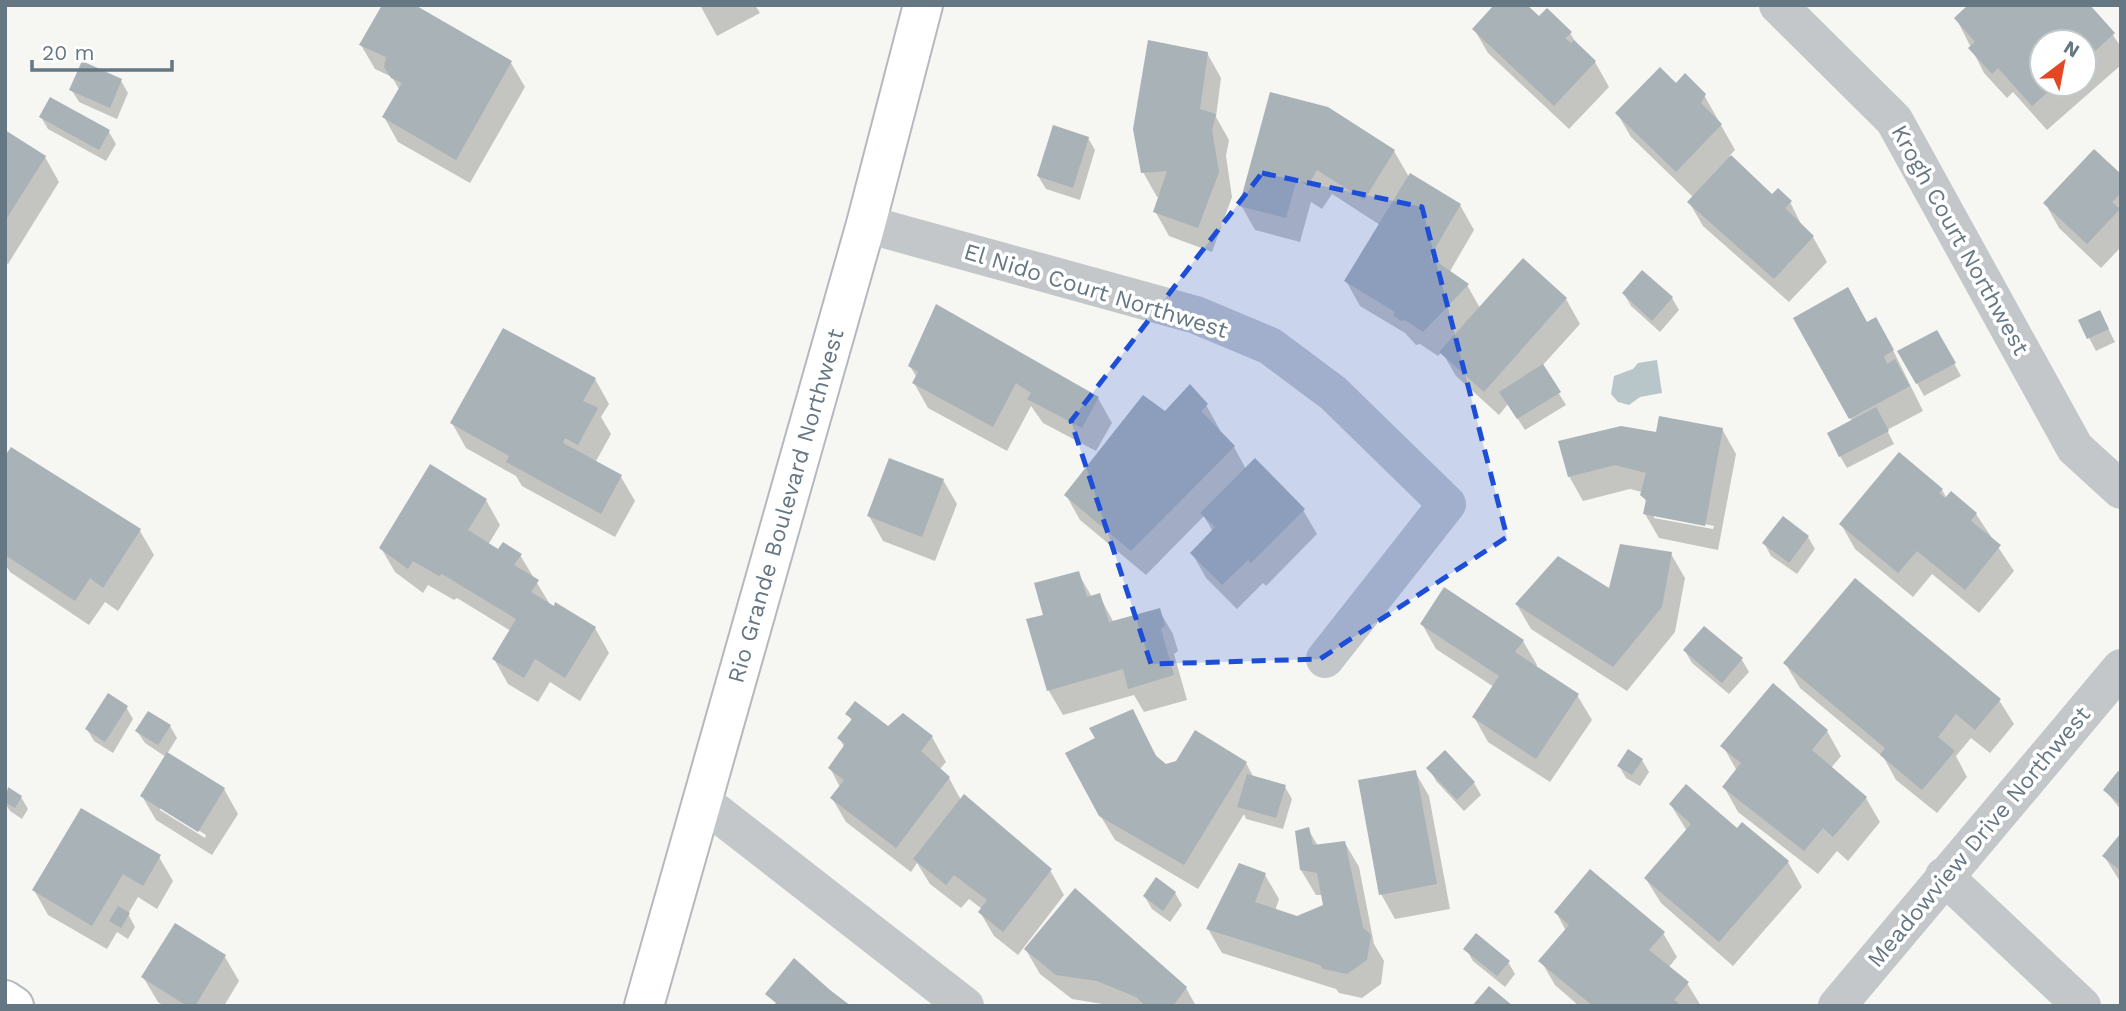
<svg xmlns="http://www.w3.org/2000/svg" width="2126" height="1011" viewBox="0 0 2126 1011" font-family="'Work Sans',sans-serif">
<rect width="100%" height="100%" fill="#f6f6f2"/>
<polygon fill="#b8c6c9" points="1657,360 1662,393 1640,397 1629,405 1618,402 1611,394 1614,376 1633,369 1638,363"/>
<g fill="#0003" fill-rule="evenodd">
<polygon points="700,5 755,5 760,13 717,36"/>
<path d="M1956 18 2113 35 2121 47V65L2047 130 2013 92 2007 98 1984 73ZM2042 42H2084V84H2042Z"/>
<polygon points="1539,19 1570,33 1578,46 1595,62 1609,87 1569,129 1488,53 1474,29"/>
<polygon points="361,45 511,63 525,87 470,183 398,142 384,117 400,91 392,77 375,69"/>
<polygon points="1207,53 1221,78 1216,117 1229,140 1226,156 1232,197 1212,252 1169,236 1155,211 1160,196 1157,197 1143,172"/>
<polygon points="121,81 128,93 117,119 79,102 71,89"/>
<polygon points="1676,85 1704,95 1735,150 1729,156 1772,197 1790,202 1803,228 1813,237 1827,262 1789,302 1703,226 1689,202 1693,197 1631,137 1617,113"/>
<polygon points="1271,94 1394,151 1409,177 1460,205 1474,230 1449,273 1467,285 1480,308 1523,261 1566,299 1580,324 1542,366 1566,405 1525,430 1508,404 1499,415 1456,376 1442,352 1438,356 1420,344 1416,345 1405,333 1360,306 1346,281 1380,225 1332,194 1322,209 1311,202 1300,242 1255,230 1241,205"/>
<polygon points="41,117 109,132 116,144 106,161 48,129"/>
<polygon points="5,133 45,157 59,182 8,264 5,262"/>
<polygon points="1088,138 1095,150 1080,200 1046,189 1038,176"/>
<polygon points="2121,177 2121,247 2101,268 2059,228 2045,203"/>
<polygon points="1624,294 1672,298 1679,310 1660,332 1631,306"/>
<polygon points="937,306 1098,398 1112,423 1096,451 1043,423 1031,406 1007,451 928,408 914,383 917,378 910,366"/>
<polygon points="1795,318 1867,324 1890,344 1923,411 1887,430 1894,444 1847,468 1840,456 1852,421"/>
<polygon points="2080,321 2106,324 2115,342 2096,351"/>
<polygon points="1937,332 1961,376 1924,396 1900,352"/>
<polygon points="595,379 609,404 601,417 611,434 595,463 621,477 635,501 615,537 522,486 516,476 466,448 452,423"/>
<polygon points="1206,405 1220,430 1219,431 1234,447 1246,469 1303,510 1317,534 1266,586 1263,583 1237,609 1206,578 1192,553 1213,532 1204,516 1146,575 1080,520 1066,495 1165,414"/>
<path d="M1722 429 1736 454 1718 550 1659 538 1645 514 1647 504 1642 492 1630 489 1583 501 1569 476 1657 434ZM1654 514 1714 526 1713 529 1654 518Z"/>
<polygon points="5,459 140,531 154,555 118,611 105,602 89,625 10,572 5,564"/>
<polygon points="943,480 957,504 935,561 883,541 869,516"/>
<polygon points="1942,490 1947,499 1976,514 2014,571 1979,613 1932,574 1913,597 1855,549 1841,524"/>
<polygon points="486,500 500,525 488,545 499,551 520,555 551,606 595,628 609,653 580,701 550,682 538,702 508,684 494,659 511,631 457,598 454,600 428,585 423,593 395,572 381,548"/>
<polygon points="1808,537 1815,549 1797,574 1771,556 1764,543"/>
<polygon points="1671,554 1685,578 1675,632 1627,691 1531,629 1517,605 1611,591"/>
<polygon points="1078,573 1092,597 1099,595 1114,623 1159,610 1173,634 1178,651 1174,654 1187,700 1144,712 1134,695 1063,715 1049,691 1028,620 1045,616"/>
<polygon points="1422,624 1523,641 1537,665 1535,668 1577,695 1592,720 1550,782 1488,742 1474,717 1494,687 1436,649"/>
<polygon points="1704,628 1742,660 1749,672 1729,694 1692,663 1685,651"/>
<polygon points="1785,663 1999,700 2014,724 1990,753 1971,738 1956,756 1967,777 1937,813 1896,780 1884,758 1800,688"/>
<polygon points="1773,686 1827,731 1841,756 1831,768 1866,798 1880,822 1848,861 1837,851 1818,874 1738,812 1724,787 1737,771 1723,746"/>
<polygon points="126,707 133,719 113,753 94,741 87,729"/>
<polygon points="1133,711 1158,759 1166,766 1246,763 1254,778 1285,787 1292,799 1283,829 1246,819 1244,814 1198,889 1115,840 1100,815 1097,739"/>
<polygon points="848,714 888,728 932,737 946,762 939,770 949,778 961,800 1050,870 1064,895 1018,955 994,936 980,912 982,909 969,899 961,908 930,884 917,863 911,872 846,822 832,798 840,787 830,768 845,748 839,738 852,721"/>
<path d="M170 726 177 738 167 754 224 789 238 814 212 855 156 820 142 796 166 757 145 743 137 731ZM160 806 206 835 205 838 160 810Z"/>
<polygon points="1642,760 1649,772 1640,786 1626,778 1619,766"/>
<polygon points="1429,768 1474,783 1481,795 1464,811 1436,781"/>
<polygon points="1415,772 1429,796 1450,909 1395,919 1381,894"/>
<polygon points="2121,776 2121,810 2105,790"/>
<polygon points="9,789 21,797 28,809 22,819 10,811 5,803"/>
<polygon points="1671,805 1737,830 1788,862 1802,887 1733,966 1661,903 1646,879 1687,831"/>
<polygon points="1308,829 1318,846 1345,843 1359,867 1374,944 1384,961 1381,984 1362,998 1339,993 1336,989 1222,953 1208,929 1265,875 1279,899 1275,911 1297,918 1325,906 1323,895 1316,895 1301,870"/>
<polygon points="2121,836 2121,883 2104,856"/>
<polygon points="159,857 173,881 157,909 138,897 128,914 135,927 128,939 117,932 107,949 48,915 34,890"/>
<polygon points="1175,893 1182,905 1170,922 1152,909 1145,897"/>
<polygon points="1556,912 1663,933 1677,957 1668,968 1687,983 1701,1006 1579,1006 1555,985 1541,961 1566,931"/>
<polygon points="1466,949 1508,962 1515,974 1505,987 1473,961"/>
<polygon points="1026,950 1186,988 1196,1006 1114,1006 1072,999 1040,974"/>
<polygon points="225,957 239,981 224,1006 164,1006 158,1002 143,977"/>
</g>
<g fill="#a9b2b7">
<polygon points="382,5 415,5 512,61 456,160 382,117 402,83 391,78 384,67 386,57 359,45"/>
<polygon points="1494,5 1527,5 1539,16 1547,8 1572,32 1565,38 1571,43 1574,40 1596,61 1554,106 1472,29"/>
<polygon points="1968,5 2090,5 2115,33 2084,61 2084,42 2042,42 2042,84 2057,84 2032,106 1998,68 1992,74 1968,48 1975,42 1954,18"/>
<polygon points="1148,40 1208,52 1200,109 1216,114 1212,130 1219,172 1198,228 1153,212 1167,171 1141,173 1133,129"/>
<polygon points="82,61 122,79 110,108 69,90"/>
<polygon points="1660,67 1676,83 1685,73 1706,94 1701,103 1722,124 1676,172 1615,113"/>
<polygon points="1270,92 1328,107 1395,150 1364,200 1317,170 1308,186 1297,179 1286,218 1239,206"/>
<polygon points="50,97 110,130 99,150 39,117"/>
<polygon points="1053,125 1089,137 1073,188 1037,176"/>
<polygon points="5,130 46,156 5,221"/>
<polygon points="2094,149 2121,174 2121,193 2112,202 2120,209 2087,244 2043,203"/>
<polygon points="1731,155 1772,194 1778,188 1792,201 1785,208 1814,236 1774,279 1687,202"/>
<polygon points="1410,173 1461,204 1430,257 1469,284 1423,332 1405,320 1401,321 1393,315 1395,312 1344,281"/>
<polygon points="1523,258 1567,298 1484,392 1439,352"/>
<polygon points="1642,270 1673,297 1652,321 1622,293"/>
<polygon points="1848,287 1867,322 1876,317 1894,350 1884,356 1887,364 1895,359 1910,386 1849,419 1793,318"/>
<polygon points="936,304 1099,397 1082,428 1027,399 1031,393 1016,383 993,427 912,383 918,372 908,366"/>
<polygon points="2100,310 2109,329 2087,339 2078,320"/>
<polygon points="503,328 596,378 583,401 598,408 578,445 565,438 563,443 622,475 601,514 506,462 509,456 450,423"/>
<polygon points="1937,330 1956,363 1916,384 1897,351"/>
<polygon points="1543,364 1561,392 1517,419 1499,392"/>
<polygon points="1190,384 1208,404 1201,411 1235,446 1131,551 1064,495 1143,395 1165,411"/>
<polygon points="1876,407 1889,431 1839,457 1827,433"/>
<polygon points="1659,416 1723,428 1705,526 1643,514 1646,500 1640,495 1646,473 1615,465 1568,477 1558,441 1621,426 1656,432"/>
<polygon points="11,447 141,529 103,588 90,578 75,601 5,555 5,456"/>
<polygon points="1899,452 1943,489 1939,493 1945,498 1951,491 1977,513 1971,521 2001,545 1965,590 1917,551 1898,573 1839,524"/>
<polygon points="889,458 944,479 922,537 867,516"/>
<polygon points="1255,458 1305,509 1251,563 1248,560 1222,585 1190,553 1215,527 1200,513"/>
<polygon points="430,464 487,499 468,530 498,549 503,542 522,554 514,565 539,580 531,592 554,606 555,602 596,627 565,678 535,659 524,678 492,659 516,619 442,574 439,576 413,561 408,569 379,548"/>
<polygon points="1783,516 1809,536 1789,563 1762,543"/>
<polygon points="1620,544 1672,552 1662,607 1613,667 1515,604 1558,556 1609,588"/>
<polygon points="1079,571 1087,597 1100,593 1109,622 1160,608 1165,626 1161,629 1174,675 1128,689 1123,669 1047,691 1026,619 1043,615 1034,583"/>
<polygon points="1855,578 2001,699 1975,730 1956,714 1938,737 1955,751 1922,790 1880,755 1885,748 1783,663"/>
<polygon points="1444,587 1524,640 1515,652 1579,694 1536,759 1472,717 1499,676 1420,624"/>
<polygon points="1704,626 1743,658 1722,683 1683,650"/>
<polygon points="1773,683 1828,730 1812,750 1867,797 1833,837 1823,828 1804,851 1722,787 1741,763 1720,746"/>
<polygon points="108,693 128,706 105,742 85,729"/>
<polygon points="855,701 888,726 903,713 933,736 921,751 950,777 896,848 830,798 844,780 828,768 845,744 837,738 852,719 845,714"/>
<polygon points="1133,709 1155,755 1166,764 1176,761 1195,730 1247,762 1184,865 1099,816 1065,753 1095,738 1089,728"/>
<polygon points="148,711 171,725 158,745 135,731"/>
<polygon points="1628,749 1643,759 1632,775 1617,766"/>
<polygon points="1445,750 1475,782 1457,800 1426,768"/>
<polygon points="167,752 225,788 198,832 140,796"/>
<polygon points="1416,770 1437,884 1379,895 1358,780"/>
<polygon points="2118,771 2121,773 2121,805 2103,790"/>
<polygon points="1247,774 1286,785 1276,818 1237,807"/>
<polygon points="1686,784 1737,828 1742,822 1789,861 1719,942 1644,878 1691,824 1669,804"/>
<polygon points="8,787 22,796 15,808 5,802"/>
<polygon points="964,794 1052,869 1003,932 978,912 987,900 954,875 946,885 913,859"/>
<polygon points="81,808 161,855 143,886 123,874 92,926 32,890"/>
<polygon points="1309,827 1313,845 1345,841 1363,927 1371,935 1367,960 1347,974 1323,969 1320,965 1206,929 1239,863 1266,873 1255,902 1297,916 1323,905 1317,873 1300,870 1295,831"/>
<polygon points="2121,833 2121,871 2102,856"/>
<polygon points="1590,869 1665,932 1649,950 1689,982 1674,1000 1681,1006 1593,1006 1538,961 1569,925 1554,912"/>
<polygon points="1156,877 1176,892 1163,911 1143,896"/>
<polygon points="1075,888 1187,987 1173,1006 1146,1006 1136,997 1097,981 1056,975 1024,949"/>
<polygon points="118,906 130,913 121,928 109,921"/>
<polygon points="175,923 226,955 195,1006 187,1006 141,977"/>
<polygon points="1476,933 1510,961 1497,976 1463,949"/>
<polygon points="794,958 830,990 851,1006 773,1006 776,1003 765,994"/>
<polygon points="1489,986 1513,1006 1472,1006"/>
</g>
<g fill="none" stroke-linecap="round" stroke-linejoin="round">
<defs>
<g id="secondary">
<polyline points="5,1000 14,1006"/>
<polyline points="644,1006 866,224 923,5"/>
</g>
</defs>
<use href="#secondary" stroke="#b3b9bd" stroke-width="42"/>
<g stroke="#c3c7ca" stroke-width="38">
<polyline points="1778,5 1894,120 2075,448 2121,490"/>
<polyline points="866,224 1196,315 1270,346 1333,393 1447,504 1325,659"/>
<polyline points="703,802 965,1006"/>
<polyline points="1944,876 2082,1006"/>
<polyline points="1837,1006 2121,668"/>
</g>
<use href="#secondary" stroke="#fff" stroke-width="38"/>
</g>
<path fill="#1d4ed8" fill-opacity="0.2" stroke="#1d4ed8" stroke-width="5" stroke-dasharray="14 9" stroke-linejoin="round" d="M1262 173 1422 207 1507 537 1320 659 1151 664 1071 421Z"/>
<g text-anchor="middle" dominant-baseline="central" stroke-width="7" stroke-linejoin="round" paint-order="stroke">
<g font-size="23" fill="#657783" stroke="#fff">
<text transform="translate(1960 240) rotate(61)">Krogh Court Northwest</text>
<text transform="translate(1096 291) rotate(17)">El Nido Court Northwest</text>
<text transform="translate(786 506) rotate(-74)">Rio Grande Boulevard Northwest</text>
<text transform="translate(1979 837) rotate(-50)">Meadowview Drive Northwest</text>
</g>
</g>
<rect width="2126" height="1011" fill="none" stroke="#657783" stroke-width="14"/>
<g transform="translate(2063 63) rotate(32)"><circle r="33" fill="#ffffff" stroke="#c1c9cd" stroke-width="2"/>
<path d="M0-5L12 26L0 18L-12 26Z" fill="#e44724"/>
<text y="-10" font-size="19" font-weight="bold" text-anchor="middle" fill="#657783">N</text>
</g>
<path d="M32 60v10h140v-10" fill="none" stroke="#657783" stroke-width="3.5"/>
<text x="42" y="60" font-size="21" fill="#657783" stroke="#ffffff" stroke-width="5" paint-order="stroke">20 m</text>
</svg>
